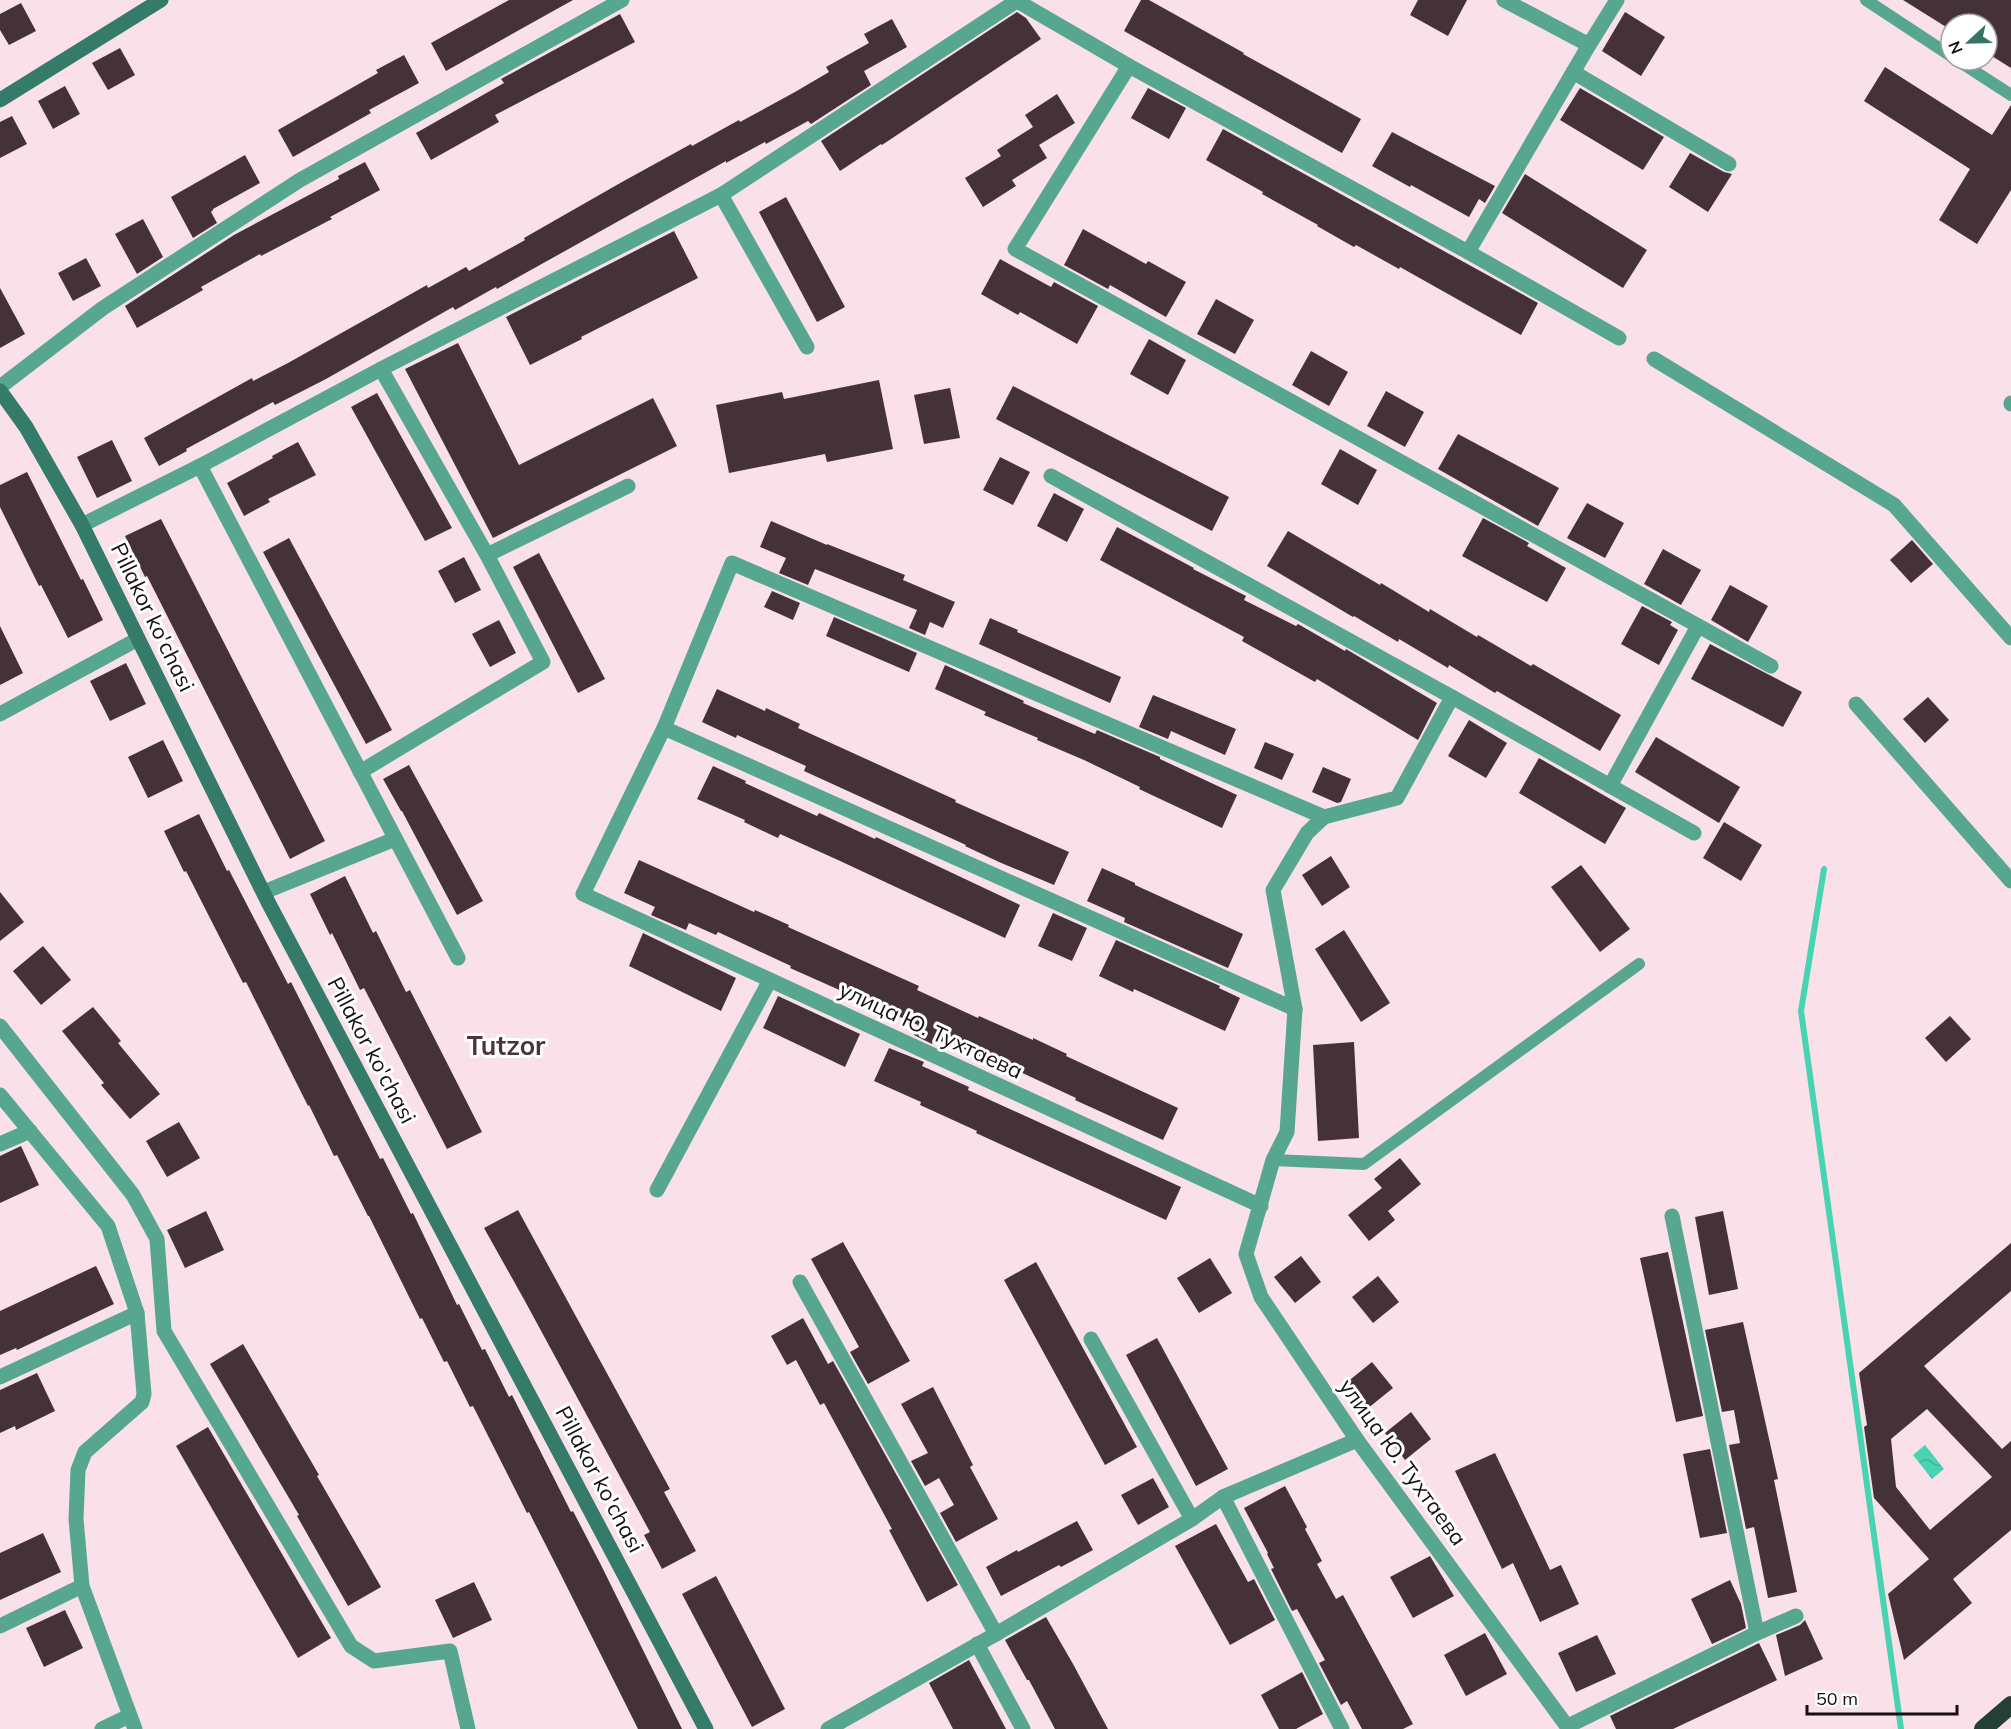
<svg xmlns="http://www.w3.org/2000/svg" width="2011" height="1729" viewBox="0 0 2011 1729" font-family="Mulish,sans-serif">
<defs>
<pattern id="water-waves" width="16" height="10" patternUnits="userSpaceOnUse" patternTransform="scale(1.5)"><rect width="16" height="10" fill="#48d3b2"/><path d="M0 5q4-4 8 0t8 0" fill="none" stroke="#3eb498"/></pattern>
</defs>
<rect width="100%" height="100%" fill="#f9e0e9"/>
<polygon fill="url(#water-waves)" points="1925,1445 1944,1469 1932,1479 1913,1455"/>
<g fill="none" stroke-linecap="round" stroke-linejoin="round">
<polyline stroke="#48d3b2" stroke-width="6" points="1824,869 1801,1011 1901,1729"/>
</g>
<g fill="#453239" fill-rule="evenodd">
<polygon points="509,0 573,0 446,71 431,43"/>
<polygon points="1141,0 1149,0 1244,53 1243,54 1361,119 1342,153 1124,31"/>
<polygon points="1418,0 1467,0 1448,36 1410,15"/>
<polygon points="1903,0 2011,0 2011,68 1987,53 1987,24 1951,24 1951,30"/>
<polygon points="21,3 36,31 9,45 0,30 0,14"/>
<polygon points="1017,12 1026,18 1041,39 882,145 881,144 840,171 821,141"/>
<polygon points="1625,12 1665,37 1641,76 1602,51"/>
<polygon points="620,14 635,42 495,115 499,122 431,160 416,133 504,83 501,79"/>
<polygon points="892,19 907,47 864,71 871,85 811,124 808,121 766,144 765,142 726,163 726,161 497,289 496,287 455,310 453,307 326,379 275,405 273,402 186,449 187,451 159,466 144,438 252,378 253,381 288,363 427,285 428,288 466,267 469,271 525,240 524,238 622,182 691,144 692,146 739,120 740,122 795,92 829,72 826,67 869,43 864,34"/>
<polygon points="120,48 135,75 108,90 92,63"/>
<polygon points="404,55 419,83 369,110 371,113 293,157 278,130 378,73 376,70"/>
<polygon points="1885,67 1992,135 2011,105 2011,190 1977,244 1939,220 1970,169 1864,101"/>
<polygon points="65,86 80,114 53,129 38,101"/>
<polygon points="1148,88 1186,108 1169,139 1131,118"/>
<polygon points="1580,88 1664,137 1643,170 1560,120"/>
<polygon points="1057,94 1075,123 1039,145 1047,158 1012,180 1016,186 983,207 965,178 1001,156 997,150 1033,127 1025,115"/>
<polygon points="12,116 27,144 0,158 0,122"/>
<polygon points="1223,129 1538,303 1521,335 1400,267 1399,269 1356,245 1354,247 1317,226 1318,225 1262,194 1263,192 1206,160"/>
<polygon points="1392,132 1495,186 1485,203 1479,199 1469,217 1411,185 1410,187 1372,166"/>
<polygon points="1690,153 1724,172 1732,174 1708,212 1669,187"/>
<polygon points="245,155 260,183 213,209 213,210 211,212 217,223 193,238 171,197"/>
<polygon points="365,162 380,190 330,217 332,219 261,256 260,254 201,287 203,290 137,328 125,306 234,235 339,179 338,176"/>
<polygon points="1525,174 1647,250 1623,288 1502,213"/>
<polygon points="786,197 845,307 817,322 759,212"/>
<polygon points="143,219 163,257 137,274 115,234"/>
<polygon points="1083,229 1146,264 1148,261 1186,282 1166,317 1110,285 1108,289 1064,265"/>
<polygon points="674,231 698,278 581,337 582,339 530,365 506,317"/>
<polygon points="86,258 101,286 73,301 58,273"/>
<polygon points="1000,259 1051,287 1054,282 1098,306 1077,344 1020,312 1018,315 981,294"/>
<polygon points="0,288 25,334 0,348"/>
<polygon points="1216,299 1254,320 1235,354 1197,334"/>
<polygon points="1149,339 1186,360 1168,395 1130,374"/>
<polygon points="458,343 519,465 653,398 677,446 493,538 405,369"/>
<polygon points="1311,351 1348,372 1329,406 1292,385"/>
<polygon points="879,380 893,449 827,462 825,454 729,473 716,405 782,392 784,399"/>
<polygon points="1013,386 1229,497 1212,531 996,419"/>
<polygon points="950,388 960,438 924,444 914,395"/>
<polygon points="1386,391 1424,412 1405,447 1367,426"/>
<polygon points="377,393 452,528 425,541 351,407"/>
<polygon points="1458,434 1559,488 1538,526 1438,469"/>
<polygon points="112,440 132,481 97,498 77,457"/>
<polygon points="298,442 316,475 268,499 270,502 244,516 227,483 273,458 272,456"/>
<polygon points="1340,449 1377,470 1358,505 1321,484"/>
<polygon points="1000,457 1030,472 1013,505 983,490"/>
<polygon points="27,472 81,580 83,579 103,620 68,638 41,585 39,586 0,507 0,485"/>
<polygon points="1054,493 1084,509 1067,542 1037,526"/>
<polygon points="1587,503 1624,523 1605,558 1567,538"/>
<polygon points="1483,518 1529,543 1527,546 1566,568 1547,602 1462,556"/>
<polygon points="161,519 325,841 290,859 147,576 145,577 125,536"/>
<polygon points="771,521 827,545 827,544 905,575 903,580 955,602 943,628 930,622 925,635 909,628 917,610 815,569 808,585 779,573 786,558 760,547"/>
<polygon points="1117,527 1194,568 1193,569 1246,596 1244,600 1296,626 1298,624 1345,651 1346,649 1437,703 1418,740 1317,679 1315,682 1242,641 1244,637 1100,560"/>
<polygon points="1288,531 1380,585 1381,583 1429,612 1430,609 1477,637 1478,635 1531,666 1533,664 1621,715 1600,751 1497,691 1495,693 1449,665 1448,668 1399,639 1398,642 1354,616 1353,617 1267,566"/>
<polygon points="289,538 392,730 366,744 263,552"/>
<polygon points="1912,540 1933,564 1911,583 1890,560"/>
<polygon points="1663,549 1701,570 1681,605 1644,584"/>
<polygon points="539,553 605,679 578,693 513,567"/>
<polygon points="464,557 481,590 455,603 438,571"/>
<polygon points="1730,585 1768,606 1748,642 1711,620"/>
<polygon points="772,591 800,603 793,620 764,607"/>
<polygon points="1642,606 1672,622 1670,625 1678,630 1659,665 1621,644"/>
<polygon points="834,617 917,653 909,672 826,636"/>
<polygon points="990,618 1018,630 1017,632 1121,677 1110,703 979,644"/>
<polygon points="499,620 516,653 490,667 472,634"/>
<polygon points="0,626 23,673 0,685"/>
<polygon points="1710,644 1802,692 1783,727 1691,679"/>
<polygon points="126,663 146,704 110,721 90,681"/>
<polygon points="945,665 1024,701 1023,703 1095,734 1097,730 1160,757 1160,759 1237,795 1222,828 1139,789 1140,787 1084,760 1037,740 1038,738 984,715 986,712 935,689"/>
<polygon points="717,689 765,711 766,708 800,724 798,728 956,800 955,802 1069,852 1054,885 999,862 965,846 966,845 804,771 806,766 737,735 736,738 702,722"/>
<polygon points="1153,695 1236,729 1225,755 1171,731 1168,739 1139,727"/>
<polygon points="1928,697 1949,720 1925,743 1903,719"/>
<polygon points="1469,720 1507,743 1486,778 1448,756"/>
<polygon points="1656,737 1740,787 1719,823 1635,772"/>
<polygon points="163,740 183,781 148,798 128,757"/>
<polygon points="1265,742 1294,754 1282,780 1254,768"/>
<polygon points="1539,758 1626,808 1605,844 1519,793"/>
<polygon points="409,765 483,901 457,915 402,811 401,811 383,779"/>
<polygon points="713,766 746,781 745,783 817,816 819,813 875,839 876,837 1020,905 1005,938 838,860 780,834 778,838 744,822 745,820 697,799"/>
<polygon points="1323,767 1351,779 1341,802 1337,803 1312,792"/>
<polygon points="199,814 227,871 229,870 288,984 291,982 380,1159 383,1158 411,1214 413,1213 457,1305 459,1304 482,1350 485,1349 509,1397 512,1395 571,1512 573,1511 601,1565 682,1729 638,1729 558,1569 529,1512 527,1513 473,1406 470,1407 447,1361 444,1362 422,1318 420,1319 369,1216 368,1216 337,1155 334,1156 309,1105 308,1106 246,982 243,983 186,871 184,872 164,831"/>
<polygon points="1724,822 1762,845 1741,881 1703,858"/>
<polygon points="1331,856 1350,887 1322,906 1302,875"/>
<polygon points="639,860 754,912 755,910 789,925 788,927 919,986 917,990 978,1018 979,1016 1033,1040 1033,1038 1067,1054 1066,1056 1178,1108 1163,1140 1075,1100 1076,1098 999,1062 998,1065 951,1043 950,1045 934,1038 932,1044 914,1035 918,1025 790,968 791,966 718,932 716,935 689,923 686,930 651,915 655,907 624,893"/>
<polygon points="1581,865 1630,929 1600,952 1551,887"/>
<polygon points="1102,868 1135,883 1135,885 1243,934 1228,968 1124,922 1125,918 1087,901"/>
<polygon points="345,876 373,933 376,931 406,992 410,990 482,1132 447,1149 364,988 360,990 332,933 330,935 310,894"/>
<polygon points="0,892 24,922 0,941"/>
<polygon points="1053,913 1087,928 1072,961 1038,946"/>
<polygon points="1344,930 1390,1003 1361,1022 1315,949"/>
<polygon points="643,933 736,978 721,1011 629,966"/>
<polygon points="1116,940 1220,986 1219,988 1240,998 1225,1031 1134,989 1133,992 1099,976"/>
<polygon points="43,946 71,980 41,1005 13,971"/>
<polygon points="778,996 860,1034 845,1067 763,1028"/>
<polygon points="93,1007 121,1041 118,1043 160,1094 130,1119 101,1085 104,1083 62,1031"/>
<polygon points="1950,1016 1971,1039 1946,1062 1925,1038"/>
<polygon points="1354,1042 1359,1138 1318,1141 1313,1045"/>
<polygon points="889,1048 924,1062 922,1066 969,1087 968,1090 1181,1187 1166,1220 976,1133 977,1131 920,1105 921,1102 874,1081"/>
<polygon points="179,1122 200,1158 167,1177 146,1141"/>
<polygon points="21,1146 39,1185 0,1203 0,1156"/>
<polygon points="1400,1158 1421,1184 1388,1211 1395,1220 1369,1241 1348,1215 1382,1188 1374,1179"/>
<polygon points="518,1210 670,1489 664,1492 696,1551 662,1569 644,1535 650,1532 526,1303 484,1228"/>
<polygon points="206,1211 224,1250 185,1268 167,1230"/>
<polygon points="1723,1211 1738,1289 1709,1295 1695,1217"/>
<polygon points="843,1242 910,1361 868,1384 850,1352 859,1347 811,1259"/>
<path d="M2011 1243V1291L1924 1366 2002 1449 2011 1441V1530L1953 1579 1972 1603 1904 1660 1888 1594 1929 1559 1874 1498 1864 1427 1867 1425 1859 1373ZM1927 1409 1992 1477 1930 1530 1896 1487 1891 1439Z"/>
<polygon points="1668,1252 1703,1416 1676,1422 1640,1258"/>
<polygon points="1301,1256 1321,1282 1295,1303 1274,1277"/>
<polygon points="1210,1258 1232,1293 1199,1313 1177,1278"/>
<polygon points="1036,1262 1137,1447 1105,1465 1004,1280"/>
<polygon points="96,1266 114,1304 17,1350 16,1348 0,1355 0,1311"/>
<polygon points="1378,1276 1399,1302 1373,1323 1352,1297"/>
<polygon points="803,1318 828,1364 833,1361 958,1585 927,1602 889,1530 892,1529 824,1403 820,1405 796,1360 787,1365 771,1336"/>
<polygon points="1743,1322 1778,1479 1774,1480 1797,1592 1768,1598 1754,1527 1746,1529 1729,1445 1740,1443 1734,1410 1722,1412 1705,1330"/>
<polygon points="1157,1338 1228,1469 1196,1486 1126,1355"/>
<polygon points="243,1344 319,1475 317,1476 381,1587 348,1606 297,1516 299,1515 210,1364"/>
<polygon points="1372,1362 1393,1388 1367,1409 1346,1383"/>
<polygon points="37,1373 55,1411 16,1430 15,1426 0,1433 0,1390"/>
<polygon points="933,1387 973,1465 970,1467 998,1519 956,1542 940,1513 954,1505 939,1478 925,1486 911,1461 928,1453 901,1404"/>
<polygon points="1411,1412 1431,1439 1405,1460 1385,1433"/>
<polygon points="208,1427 331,1638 298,1658 176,1446"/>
<polygon points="1710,1449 1727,1533 1700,1538 1683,1454"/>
<polygon points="1495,1453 1550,1570 1561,1565 1579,1604 1540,1622 1513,1563 1502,1569 1455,1471"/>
<polygon points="1153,1478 1169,1507 1138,1525 1121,1495"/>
<polygon points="1285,1486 1307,1527 1305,1529 1322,1561 1317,1564 1336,1599 1343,1595 1413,1724 1403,1729 1362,1729 1347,1701 1341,1705 1319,1663 1325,1660 1297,1609 1292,1611 1271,1569 1274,1568 1267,1554 1268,1553 1244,1508"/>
<polygon points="1077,1521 1093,1550 1061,1567 1059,1565 1001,1596 986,1567 1017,1550 1018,1552"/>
<polygon points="1216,1524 1248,1582 1254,1579 1275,1620 1230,1645 1175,1546"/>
<polygon points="43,1533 61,1572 0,1600 0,1553"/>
<polygon points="1430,1556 1454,1596 1413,1618 1390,1577"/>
<polygon points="716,1576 785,1709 752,1727 682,1594"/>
<polygon points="1730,1580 1741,1604 1746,1628 1712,1644 1691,1599"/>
<polygon points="474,1582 492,1620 453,1638 435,1600"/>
<polygon points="65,1610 83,1648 44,1667 26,1628"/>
<polygon points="1046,1617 1073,1664 1108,1729 1055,1729 1029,1680 1027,1680 1005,1640"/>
<polygon points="1805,1620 1823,1659 1785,1676 1776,1635 1800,1625"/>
<polygon points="1485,1633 1507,1674 1466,1696 1444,1655"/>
<polygon points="1597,1635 1616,1674 1576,1692 1558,1653"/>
<polygon points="1759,1643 1777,1680 1775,1681 1673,1729 1616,1729 1610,1716"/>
<polygon points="969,1660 1006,1729 953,1729 929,1683"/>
<polygon points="1302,1672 1323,1714 1296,1729 1279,1729 1261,1695"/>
</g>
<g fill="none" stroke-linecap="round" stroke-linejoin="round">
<g stroke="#57a690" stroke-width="12">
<polyline points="1866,0 1951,56"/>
<polyline points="1957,60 2011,95"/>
<polyline points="1273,1160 1364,1164 1639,964"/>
</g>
<g stroke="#57a690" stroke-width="15">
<polyline points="1504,0 1589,45"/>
<polyline points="1017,1 1129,66 1468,252 1619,338"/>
<polyline points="1129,66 1015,249 1771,666"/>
<polyline points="1573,72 1729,164"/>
<polyline points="721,195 807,347"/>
<polyline points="1468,252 1589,45 1617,0"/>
<polyline points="1654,359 1894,505 2011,638"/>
<polyline points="0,387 103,308 300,180 622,0"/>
<polyline points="2011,403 2011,404"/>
<polyline points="200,466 458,958"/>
<polyline points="1051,476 1452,697 1694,833"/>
<polyline points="82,525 200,466 381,369 721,195 1018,0"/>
<polyline points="487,555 628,486"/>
<polyline points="1452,697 1397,798 1324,817 1307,833 1273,890 1295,1009 1287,1132 1273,1160 1246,1254 1261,1297 1357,1440 1569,1729"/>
<polyline points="1856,704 2011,881"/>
<polyline points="0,714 138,639"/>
<polyline points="664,728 1295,1009"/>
<polyline points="360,772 543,662 487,555 381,369"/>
<polyline points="1610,786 1698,626"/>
<polyline points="264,892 395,839"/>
<polyline points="0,1026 133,1195 157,1239 164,1331 351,1646 374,1661 450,1651 468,1729"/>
<polyline points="0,1095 108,1226 137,1313 144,1394 142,1402 85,1452 78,1470 76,1519 82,1586 135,1729"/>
<polyline points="0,1144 30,1131"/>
<polyline points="657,1190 770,980"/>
<polyline points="1261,1206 583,894 664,728 732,563 1324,817"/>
<polyline points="1672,1216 1757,1633"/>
<polyline points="800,1282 996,1634"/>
<polyline points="1091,1339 1192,1519"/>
<polyline points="0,1377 137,1313"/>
<polyline points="1223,1497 1342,1729"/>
<polyline points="0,1626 82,1586"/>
<polyline points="977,1644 1023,1729"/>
<polyline points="1568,1726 1757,1633 1796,1616"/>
<polyline points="102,1729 129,1716"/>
<polyline points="828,1729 996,1634 1192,1519 1223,1497 1357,1440"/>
</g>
<g stroke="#357b69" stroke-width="15">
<polyline points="0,100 161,0"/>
<polyline points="0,391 26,427 82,525 268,902 706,1729"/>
</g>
<polyline stroke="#234038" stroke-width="18" points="1983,1729 2011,1705"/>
</g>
<g text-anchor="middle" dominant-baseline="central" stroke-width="6" stroke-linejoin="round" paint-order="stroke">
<g font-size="22" fill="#170f12" stroke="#fff">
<text transform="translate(153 617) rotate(64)">Pillakor ko'chasi</text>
<text transform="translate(931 1030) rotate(25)">улица Ю. Тухтаева</text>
<text transform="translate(372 1050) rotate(62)">Pillakor ko'chasi</text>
<text transform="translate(1403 1462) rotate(54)">улица Ю. Тухтаева</text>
<text transform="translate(600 1479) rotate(62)">Pillakor ko'chasi</text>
</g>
<g font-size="26" font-weight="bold" fill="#49363d" stroke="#fff">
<text x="506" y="1045">Tutzor</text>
</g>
</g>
<g transform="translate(1969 42) rotate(248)"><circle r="28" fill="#ffffff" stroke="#a29fa0" stroke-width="1.5"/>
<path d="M0-4.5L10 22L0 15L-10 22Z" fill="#347564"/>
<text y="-9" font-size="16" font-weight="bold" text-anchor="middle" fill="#170f12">N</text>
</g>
<path d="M1807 1705v9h150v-9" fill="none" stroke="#170f12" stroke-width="3"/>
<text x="1816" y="1705" font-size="18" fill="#170f12" stroke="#ffffff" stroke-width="4.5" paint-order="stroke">50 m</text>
</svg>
